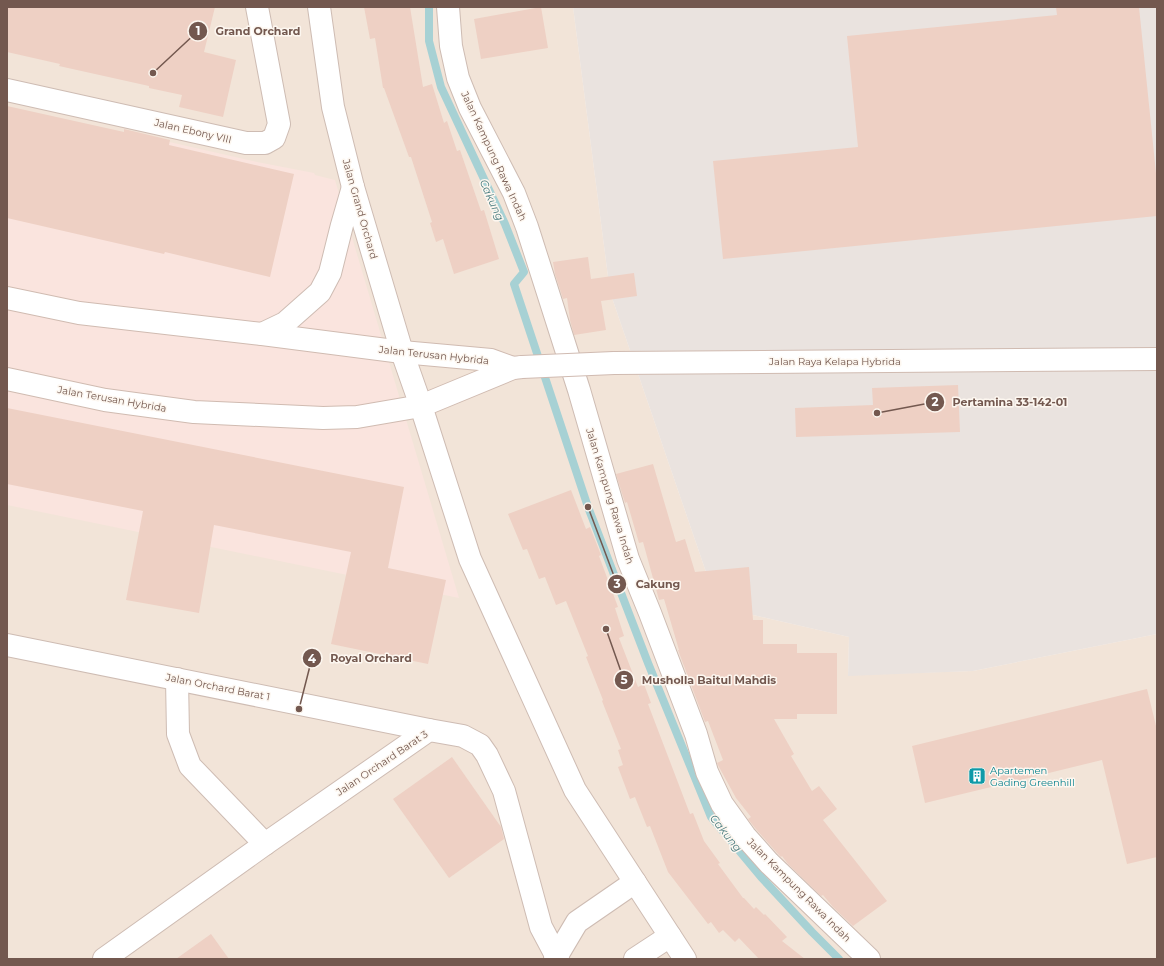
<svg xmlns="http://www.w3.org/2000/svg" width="1164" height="966" viewBox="0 0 1164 966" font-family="Montserrat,sans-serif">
<rect width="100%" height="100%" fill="#fbf2ea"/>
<polygon fill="#f2e4d8" points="7,7 573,7 610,292 718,607 849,637 848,675 973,671 1157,634 1157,959 7,959"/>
<polygon fill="#fae4de" points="165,141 257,162 314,173 315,175 335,180 459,598 7,505 7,170"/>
<polygon fill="#eae3df" points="573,7 1157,7 1157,634 973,671 848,676 849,637 718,607 610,292"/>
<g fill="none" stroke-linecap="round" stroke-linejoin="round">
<polyline stroke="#a7d1d4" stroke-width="8" points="429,7 429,41 441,87 505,224 524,272 514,284 588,507 648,663 711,817 761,877 812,932 839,959"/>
</g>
<g fill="#eed0c4">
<polygon points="7,7 215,7 204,52 236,60 223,117 179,107 182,95 149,88 149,86 59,66 60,64 7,52"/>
<polygon points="364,7 410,7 423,87 432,84 444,123 447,121 457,151 460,150 481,211 484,210 499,259 454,274 443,239 436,242 430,223 432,222 411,157 409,157 384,88 383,88 375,38 370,39"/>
<polygon points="541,7 548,48 481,59 474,19"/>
<polygon points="1056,7 1139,7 1157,183 1157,216 723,259 713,161 858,147 847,36 1057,15"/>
<polygon points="7,106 124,132 124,129 170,140 169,145 294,174 270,277 165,252 164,254 7,218"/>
<polygon points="588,257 591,279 634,273 637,296 601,301 606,330 574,335 570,320 567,298 563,299 555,274 553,262"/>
<polygon points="958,385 960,432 796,437 795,408 873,405 872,388"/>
<polygon points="7,408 404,487 388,568 446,580 428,664 331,644 351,552 214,525 199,613 126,600 143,511 7,484"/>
<polygon points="653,464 676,542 685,539 695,572 749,567 753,620 763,620 763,644 797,644 797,653 837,653 837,714 797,714 797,719 774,719 794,754 791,756 812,791 819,786 837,809 823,820 887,901 853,926 833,907 823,895 821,896 788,864 782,856 781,857 778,854 755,828 748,819 751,817 736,798 719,767 717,763 723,760 708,721 705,722 678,650 679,650 664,599 659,600 643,542 639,543 627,502 625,503 616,474"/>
<polygon points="571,490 586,529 590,527 601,555 599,556 618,607 615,608 624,636 619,638 638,687 644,684 651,703 648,704 690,814 693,813 704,841 720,863 718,864 743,898 744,898 754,909 756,907 764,915 765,914 787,937 782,941 805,959 759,959 739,938 735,942 723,930 719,933 711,922 708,924 668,872 650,826 647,827 635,797 630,799 618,767 623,765 618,750 621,749 602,701 603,700 586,657 588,656 566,601 556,605 545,577 539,579 527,549 523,550 508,514"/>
<polygon points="1147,689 1157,730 1157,857 1127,864 1102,760 925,803 912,746"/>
<polygon points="452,757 501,827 504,839 449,878 393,799"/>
<polygon points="211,934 229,959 176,959"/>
</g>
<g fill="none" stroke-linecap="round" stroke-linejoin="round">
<defs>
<g id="street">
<polyline points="319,7 333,107 353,187 402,352 421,406 470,559 575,790 685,959"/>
<polyline points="448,7 451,46 458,78 470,108 514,193 527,227 579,390 628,559 650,613 696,734 707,772 722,804 745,836 769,863 869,959"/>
<polyline points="7,90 246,143 265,143 274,138 279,124 257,7"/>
<polyline points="262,334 285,323 320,292 330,273 342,225 353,187"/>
<polyline points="7,645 429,730"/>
<polyline points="177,679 178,734 190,766 265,844"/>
<polyline points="104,959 265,844 429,730 463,736 480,745 487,755 504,791 541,927 558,959"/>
<polyline points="555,959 577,922 635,882"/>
<polyline points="635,959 670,936"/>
</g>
<g id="secondary">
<polyline points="7,298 79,313 262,334 402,352 491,360 513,368"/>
<polyline points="614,363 1157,359"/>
<polyline points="7,379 105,400 194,412 323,418 357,417 421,406 513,368 522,367"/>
</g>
</defs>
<use href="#street" stroke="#cebcb3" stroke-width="24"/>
<use href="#secondary" stroke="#d0bbb1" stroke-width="24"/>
<use href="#street" stroke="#fff" stroke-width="22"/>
<use href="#secondary" stroke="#fff" stroke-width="22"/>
<defs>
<polyline id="secondary-bridge" points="522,367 614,363"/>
</defs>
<use href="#secondary-bridge" stroke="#d0bbb1" stroke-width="24" stroke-linecap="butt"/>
<use href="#secondary-bridge" stroke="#fff" stroke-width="22"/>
</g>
<defs>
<symbol id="building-square" viewBox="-11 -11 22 22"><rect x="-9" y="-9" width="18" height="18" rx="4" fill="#0f9aa8" stroke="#fdf7f0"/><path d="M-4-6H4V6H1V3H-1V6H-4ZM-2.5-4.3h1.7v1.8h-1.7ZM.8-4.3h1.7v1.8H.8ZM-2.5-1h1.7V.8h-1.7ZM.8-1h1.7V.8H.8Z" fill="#fff"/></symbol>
</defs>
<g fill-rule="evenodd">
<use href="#building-square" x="967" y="766" width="20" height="20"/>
</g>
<g text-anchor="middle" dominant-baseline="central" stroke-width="3" stroke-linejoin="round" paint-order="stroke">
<g font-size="10" fill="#73584f" stroke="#fdf7f0">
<text transform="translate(193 131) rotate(13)">Jalan Ebony VIII</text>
<text transform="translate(494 156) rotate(65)">Jalan Kampung Rawa Indah</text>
<text transform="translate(360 209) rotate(74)">Jalan Grand Orchard</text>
<text transform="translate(434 355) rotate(6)">Jalan Terusan Hybrida</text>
<text x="835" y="361">Jalan Raya Kelapa Hybrida</text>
<text transform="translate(112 399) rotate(10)">Jalan Terusan Hybrida</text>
<text transform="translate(610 496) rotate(73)">Jalan Kampung Rawa Indah</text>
<text transform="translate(218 687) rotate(11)">Jalan Orchard Barat 1</text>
<text transform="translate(382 763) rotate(-34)">Jalan Orchard Barat 3</text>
<text transform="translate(799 890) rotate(45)">Jalan Kampung Rawa Indah</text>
</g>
<g font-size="10" fill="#0d838f" stroke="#fdf7f0" text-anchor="start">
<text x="990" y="770">Apartemen<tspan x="990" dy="12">Gading Greenhill</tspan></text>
</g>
<g font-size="11" font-style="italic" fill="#477a7d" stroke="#fdf7f0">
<text transform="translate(492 200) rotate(66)">Cakung</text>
<text transform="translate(726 833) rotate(52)">Cakung</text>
</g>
</g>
<path fill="none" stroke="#73584f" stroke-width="1.5" d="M153 73L198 31M877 413L935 402M588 507L617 584M299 709L312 658M606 629L624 680"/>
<g fill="#73584f" stroke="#fdf7f0" stroke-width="1.5">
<circle cx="153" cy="73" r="4"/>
<circle cx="877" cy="413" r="4"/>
<circle cx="588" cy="507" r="4"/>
<circle cx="299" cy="709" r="4"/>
<circle cx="606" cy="629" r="4"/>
<circle cx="198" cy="31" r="10"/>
<circle cx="935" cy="402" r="10"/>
<circle cx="617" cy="584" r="10"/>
<circle cx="312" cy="658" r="10"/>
<circle cx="624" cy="680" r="10"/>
</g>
<g font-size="12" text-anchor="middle" font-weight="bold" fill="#fff">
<text x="198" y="35">1</text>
<text x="935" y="406">2</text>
<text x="617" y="588">3</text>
<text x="312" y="663">4</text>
<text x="624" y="684">5</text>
</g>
<g font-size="11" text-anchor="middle" font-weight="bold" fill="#73584f" stroke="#fdf7f0" stroke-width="3" stroke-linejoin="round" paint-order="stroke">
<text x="258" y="35">Grand Orchard</text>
<text x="1010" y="406">Pertamina 33-142-01</text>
<text x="658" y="588">Cakung</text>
<text x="371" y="662">Royal Orchard</text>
<text x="709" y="684">Musholla Baitul Mahdis</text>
</g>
<rect width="1164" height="966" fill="none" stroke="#73584f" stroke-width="16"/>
</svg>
